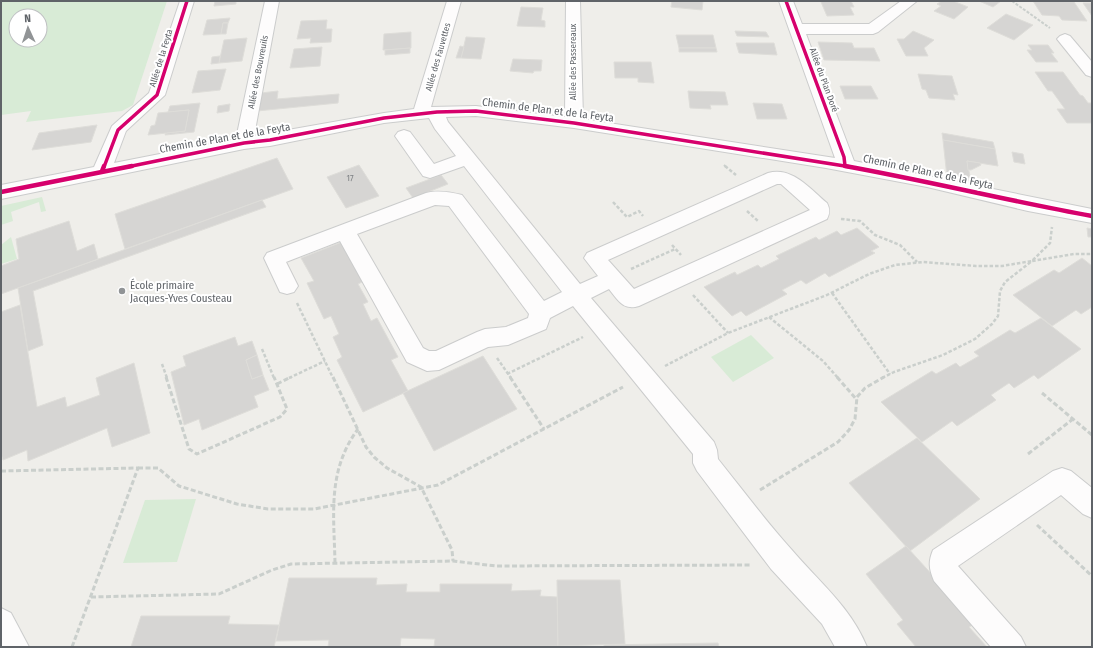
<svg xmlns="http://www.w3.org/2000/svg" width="1093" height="648" viewBox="0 0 1093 648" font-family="'Fira Sans Condensed',sans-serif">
<rect width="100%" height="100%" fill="#efeeea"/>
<g fill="#d8ebd6" fill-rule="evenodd">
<path d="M1 1H167L133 105 122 111 26 122 31 111 1 115ZM16 16H40V40H16Z"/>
<polygon points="42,197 46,211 41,212 39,202 11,212 13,221 1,225 1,206"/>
<polygon points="11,237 17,259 1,264 1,245"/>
<polygon points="751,335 774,358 733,382 711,357"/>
<polygon points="196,499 177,562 123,563 145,500"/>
</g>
<g fill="#d6d5d3" stroke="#deddd9">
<polygon points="215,1 236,1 236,4 214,6"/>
<polygon points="672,1 703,1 702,10 671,7"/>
<polygon points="826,1 851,1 854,7 850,7 854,15 827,16 821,2"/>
<polygon points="942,1 953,1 968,7 954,19 934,11 941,6 937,4"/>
<polygon points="979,1 1001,1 993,7"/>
<polygon points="1033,1 1074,2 1087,21 1062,20 1059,16 1042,15"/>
<polygon points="1083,3 1092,3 1092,16"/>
<polygon points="521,7 543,8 541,20 545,21 545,27 517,26"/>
<polygon points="1006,14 1033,25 1014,40 987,28"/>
<polygon points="230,18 228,23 223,23 221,34 203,35 207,20"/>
<polygon points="327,20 326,29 332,29 331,42 310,43 311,38 297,39 301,21"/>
<polygon points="223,23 228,23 226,34 221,34"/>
<polygon points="735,31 766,32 769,37 737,36"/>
<polygon points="913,31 934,40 924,48 928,56 906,56 897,39 904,39"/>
<polygon points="411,32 411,48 383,50 384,34"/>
<polygon points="676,35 713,35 716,48 679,48"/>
<polygon points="466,37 485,38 481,59 461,58"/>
<polygon points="247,38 242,61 219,63 224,40"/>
<polygon points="818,42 852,43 854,48 874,48 880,61 824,60"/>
<polygon points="736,43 774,43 777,55 739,53"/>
<polygon points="1028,45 1048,45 1054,53 1051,53 1058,62 1036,62 1027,50 1032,50"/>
<polygon points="460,46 464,47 461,58 456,58"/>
<polygon points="322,47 320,66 290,68 294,49"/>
<polygon points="410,48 410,53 385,55 385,50"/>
<polygon points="679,48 716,48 717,52 679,52"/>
<polygon points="220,56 219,63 211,64 212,57"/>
<polygon points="513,59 542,60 541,71 534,71 533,73 510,71"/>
<polygon points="614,62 651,62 654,83 638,82 638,78 615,78"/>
<polygon points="226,69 220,90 192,93 198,71"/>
<polygon points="1035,72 1063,72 1080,95 1083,96 1088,103 1092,103 1092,123 1067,123 1057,109 1065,109 1052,91 1048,91"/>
<polygon points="918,74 952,76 958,95 953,94 955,100 929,98 926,90 922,89"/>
<polygon points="840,86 871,86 878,99 845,99"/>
<polygon points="278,91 277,99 339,94 338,103 257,111 261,93"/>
<polygon points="688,91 725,92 728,105 710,105 711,109 690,108"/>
<polygon points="200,103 194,132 165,135 166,133 185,131 189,110 168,112 170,106"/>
<polygon points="753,103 782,104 787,119 757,119"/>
<polygon points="230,104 229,111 217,113 218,106"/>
<polygon points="189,110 185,131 148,135 151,126 155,125 158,113"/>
<polygon points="97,125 91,142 32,150 39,133"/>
<polygon points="942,133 993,142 995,149 943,140"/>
<polygon points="943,140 995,149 998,166 967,161 971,181 947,177"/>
<polygon points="1012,152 1023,154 1025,164 1014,162"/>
<polygon points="277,158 293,189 125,249 115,214"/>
<polygon points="967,161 980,163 981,165 971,170 968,170"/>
<polygon points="359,165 379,196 346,208 327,177"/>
<polygon points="441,175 448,184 413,198 406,188"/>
<polygon points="262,200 266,207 33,291 43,345 28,351 18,288"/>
<polygon points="69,221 77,251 94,244 98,259 1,294 1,266 19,259 16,239"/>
<polygon points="857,228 879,247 871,251 875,253 829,277 825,273 806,284 801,280 782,290 787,294 746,316 741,311 732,316 704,287 735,272 737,275 758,265 761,268 779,259 776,256 816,237 819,240 837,231 841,235"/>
<polygon points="1087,228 1092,229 1092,237 1088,237"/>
<polygon points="342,242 364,281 358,284 368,302 363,304 371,321 377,318 398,357 391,360 408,391 363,412 337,360 342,357 333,337 339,334 331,316 324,319 307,283 314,281 301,258"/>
<polygon points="1082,258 1092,266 1092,307 1081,314 1076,310 1052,326 1013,295 1054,270 1059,273"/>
<polygon points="20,305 37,407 65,397 67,407 100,395 96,378 134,363 150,433 112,447 107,428 28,461 27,450 3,460 1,454 1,312"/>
<polygon points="1041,318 1081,349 1038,379 1034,375 1014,388 1009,383 991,395 996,400 957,426 952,421 922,442 881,402 932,371 936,374 956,363 960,367 979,356 974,352 1010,330 1015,333"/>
<polygon points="235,337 238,346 252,341 257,355 246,360 252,379 263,375 269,390 254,396 258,407 202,430 199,419 184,425 171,372 186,366 183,356"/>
<polygon points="257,355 263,375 252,379 246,360"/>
<polygon points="483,356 517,409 434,451 403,393"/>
<polygon points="917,438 980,499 910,551 849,483"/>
<polygon points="906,546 976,623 969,627 987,647 916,647 897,624 903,620 866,574"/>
<polygon points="289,578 377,578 376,585 407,584 406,592 440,592 440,584 512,584 511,591 541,590 540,596 557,597 558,646 434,647 435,639 401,638 400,647 328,647 329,640 276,641"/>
<polygon points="557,580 620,580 625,644 558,646"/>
<polygon points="141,616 230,616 228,624 279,625 274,647 131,647"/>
<polygon points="718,643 719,647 604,647 604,645"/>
</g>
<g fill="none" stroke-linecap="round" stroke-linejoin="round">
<defs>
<g id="minor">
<path d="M180 1H194L165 95 126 131 114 163 236 139 265 1H279L254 136 384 113 414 109 447 1H461L431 107 476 106 565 117 566 1H580L583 119 835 158 779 1H793L802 24H869L901 1H917L878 32 873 34H806L854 161 1092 209V223L1028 211 927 187 826 168 574 128 476 116 446 117 448 122 580 284 598 276 584 258 587 253 768 173C792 166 810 189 827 203 830 209 830 213 827 219L639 306C623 311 618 300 609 289L591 298 714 442 717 450 718 459C742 489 765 520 791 549 819 582 850 606 867 647H835L822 624 771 569 697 471 693 463V454L573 306 550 318 546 329 508 345 488 347 439 370 427 371 407 362 340 241 286 262 298 286 294 292 287 294 280 292 264 258 267 253 426 193C438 190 450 192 462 195L544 301 562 292 464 166 430 178 423 176 395 136 398 132 404 130 410 132 434 164 456 156 435 129 429 118 384 123 270 146 244 149 1 199V185L94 167 112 126 149 93ZM777 184H781L810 210 634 289 608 260ZM435 205 449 206 529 314 528 318 506 327 485 329 477 332 436 351H429L423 348 357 234Z"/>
<polygon points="1065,34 1070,36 1092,62 1092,77 1086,75 1057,39 1060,36"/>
<path d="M1062 468 1071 471 1092 488V518L1083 514 1061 495 958 566 1021 637 1026 647H991L934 581C929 569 928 562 933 550L1053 471Z"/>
<polygon points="1,608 11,613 29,647 1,647"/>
</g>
</defs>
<use href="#minor" stroke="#cbcccc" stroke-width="2"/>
<g stroke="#cacfcc" stroke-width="2" stroke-dasharray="3 1.5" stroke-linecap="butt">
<polyline points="1012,1 1050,28"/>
<polyline points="724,165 726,167"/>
</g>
<g stroke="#cacfcc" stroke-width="2.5" stroke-dasharray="3.5 2" stroke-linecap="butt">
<polyline points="725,166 736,175"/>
<polyline points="613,202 627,217 639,211 643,216"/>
<polyline points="747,211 758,221"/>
<polyline points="841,219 860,221 875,235 900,245 917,262"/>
<polyline points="672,245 681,255"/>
<polyline points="631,269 675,249"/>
<polyline points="832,293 890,374"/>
<polyline points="693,295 728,333"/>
<polyline points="297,303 333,378"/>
<polyline points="769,317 823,361 838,378"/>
<polyline points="262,349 274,378"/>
<polyline points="497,358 511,378"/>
<polyline points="162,364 167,378"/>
<polyline points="665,366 728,333 827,295 869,274 895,265 923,262 976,266 1002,266 1032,261 1050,243 1052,227"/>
<polyline points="507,374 583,337"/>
<polyline points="289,378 325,361"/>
<polyline points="882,378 894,372 943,355 975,339 992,324 998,316 1000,291 1005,282 1032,261 1074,254 1092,254"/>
</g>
<g stroke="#cacfcc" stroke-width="3" stroke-dasharray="5 2.5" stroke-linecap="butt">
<polyline points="166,377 189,449 197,454 280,417 287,409 274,377"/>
<polyline points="333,377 366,447 374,457 387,468 421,487 452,550 453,561"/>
<polyline points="510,377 544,429"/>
<polyline points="837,377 857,400"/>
<polyline points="277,384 291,377"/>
<polyline points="1042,393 1092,435"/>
<polyline points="1028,454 1073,419"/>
<polyline points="138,468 158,468 179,486 237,504 268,509 314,509 438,485 623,387"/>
<polyline points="1,471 138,468 72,647"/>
<polyline points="760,490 838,442 849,430 855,419 857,397 865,388 884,377"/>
<polyline points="1037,525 1092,576"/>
<path d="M335 563C334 514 327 471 358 429"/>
<polyline points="91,597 219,594 272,570 291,564 453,561 496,566 752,565"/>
</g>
<use href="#minor" fill="#fdfcfc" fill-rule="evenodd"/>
<defs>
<g id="cycleway-far1">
<polyline points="786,1 844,157 845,166"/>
<polyline points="104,167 118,130 157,95 187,1"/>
<polyline points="127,167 244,143 270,140 384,118 437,112 476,111 574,123 851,167"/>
</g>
<g id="cycleway">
<path d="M845 166C928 181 1009 201 1092 216"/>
<polyline points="102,171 104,166"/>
<polyline points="1,192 132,166"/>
</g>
</defs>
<use href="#cycleway-far1" stroke="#fff" stroke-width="5.5"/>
<use href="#cycleway" stroke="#fff" stroke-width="7"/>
<use href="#cycleway-far1" stroke="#d6006c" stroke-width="3.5"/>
<use href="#cycleway" stroke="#d6006c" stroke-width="4.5"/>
</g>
<circle fill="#919496" stroke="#fff" stroke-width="1.5" cx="122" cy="291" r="4"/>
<g text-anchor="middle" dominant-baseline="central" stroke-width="4" stroke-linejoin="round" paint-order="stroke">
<g font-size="9" fill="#5f6368" stroke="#fff">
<text transform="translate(438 57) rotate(-74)">Allée des Fauvettes</text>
<text transform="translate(161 58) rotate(-73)">Allée de la Feyta</text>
<text transform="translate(573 62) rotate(-90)">Allée des Passereaux</text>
<text transform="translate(258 72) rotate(-79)">Allée des Bouvreuils</text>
<text transform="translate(824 80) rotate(70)">Allée du Plan Doré</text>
</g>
<g font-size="9" fill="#7e8184">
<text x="350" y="178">17</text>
</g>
<g font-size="11" fill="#5f6368" stroke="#fff">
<text transform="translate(548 110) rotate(7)">Chemin de Plan et de la Feyta</text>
<text transform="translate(225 138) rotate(-10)">Chemin de Plan et de la Feyta</text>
<text transform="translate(928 172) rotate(12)">Chemin de Plan et de la Feyta</text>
</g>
<g font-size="11" fill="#5f6368" stroke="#fff" text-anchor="start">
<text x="130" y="285">École primaire<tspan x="130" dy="13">Jacques-Yves Cousteau</tspan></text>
</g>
</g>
<rect width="1093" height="648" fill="none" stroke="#5f6368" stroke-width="4"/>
<g transform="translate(28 28) rotate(357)"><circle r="19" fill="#ffffff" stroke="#bfc1c3"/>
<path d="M0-3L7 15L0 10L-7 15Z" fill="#919496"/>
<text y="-6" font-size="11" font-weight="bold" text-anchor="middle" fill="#5f6368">N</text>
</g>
</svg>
